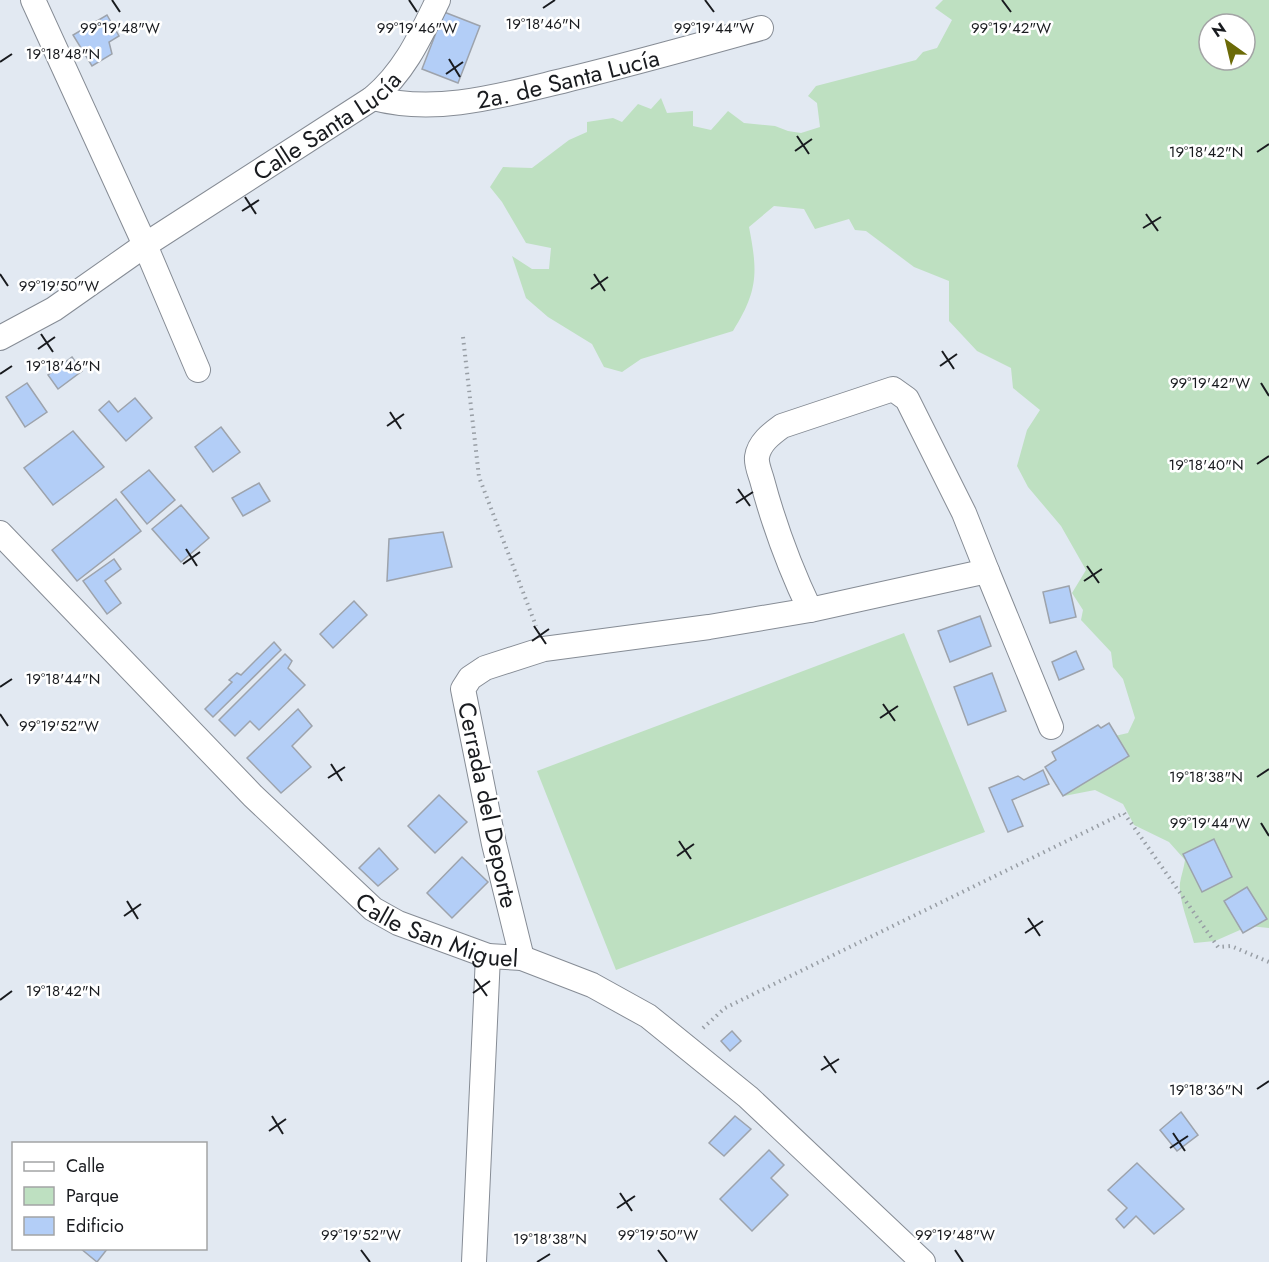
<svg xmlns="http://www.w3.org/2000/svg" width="1269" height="1262" viewBox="0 0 1269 1262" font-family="Jost,sans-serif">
<rect width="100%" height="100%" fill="#e2e9f2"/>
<g fill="#bee0c1" fill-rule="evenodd">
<path d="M943 0H1269V928L1249 926 1215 941 1194 943C1190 927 1178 898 1180 883 1181 876 1184 868 1185 860L1169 842 1134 825 1123 804 1095 790 1064 796 1069 780 1093 741 1128 733 1135 718 1123 679 1113 667 1111 652 1081 620 1083 610 1072 593 1086 570 1061 526 1028 487 1017 466 1027 430 1040 410 1013 388 1011 368 977 351 949 321V281L914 267 866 231 855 230 849 219 815 229 804 209 774 206 749 227C758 273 758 291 733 331L641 359 622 372 604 367 592 344 548 317 526 298 512 256 532 269H549L551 248 526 243 502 202 490 187 503 167 532 168 569 140 587 132V122L613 118 622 122 638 104 651 109 661 98 667 113 693 111V126L711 130 728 111 744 123 775 126 788 131 801 133 820 127 817 103 808 96 816 86 916 60 923 52 937 48 952 20 935 8ZM1209 24H1245V60H1209Z"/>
<polygon points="904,633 985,832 616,970 537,771"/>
</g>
<g fill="#b3cef7" stroke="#9da3ac" stroke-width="1.5">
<polygon points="444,12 480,26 458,83 422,69"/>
<polygon points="107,15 119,36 109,42 112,54 92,66 73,35"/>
<polygon points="72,357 82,371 58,389 48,375"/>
<polygon points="27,383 47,412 25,427 6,397"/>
<polygon points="135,398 152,418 126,441 99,410 109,401 118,412"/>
<polygon points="221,427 240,452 213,472 195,447"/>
<polygon points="73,431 104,467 53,505 24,468"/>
<polygon points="149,470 175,500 147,524 121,492"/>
<polygon points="259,483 270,501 243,516 232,498"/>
<polygon points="116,499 141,531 77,581 52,550"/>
<polygon points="181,505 209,538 181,562 152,529"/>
<polygon points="443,532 452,567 387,581 389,539"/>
<polygon points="114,559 121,569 105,581 121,603 107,614 83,581"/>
<polygon points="1069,586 1076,617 1050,623 1043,592"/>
<polygon points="354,601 367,615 333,648 320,634"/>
<polygon points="980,616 991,646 950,662 938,631"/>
<polygon points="274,642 281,650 213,717 205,709 232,682 229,680 237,673 241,675"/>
<polygon points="1076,651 1084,669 1059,680 1052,662"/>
<polygon points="285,654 292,661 288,668 305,685 259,730 250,721 235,736 219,720"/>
<polygon points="992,673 1006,711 968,725 954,687"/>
<polygon points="298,709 312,726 292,746 311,767 281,793 247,758"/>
<polygon points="1109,723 1129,756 1063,796 1045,767 1056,760 1052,752 1098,725 1101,728"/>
<polygon points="1043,770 1049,784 1012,800 1023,826 1008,832 989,788 1018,776 1024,780"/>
<polygon points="439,795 467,822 435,853 408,826"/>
<polygon points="1214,839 1232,877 1202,892 1183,854"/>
<polygon points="379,848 398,869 378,886 359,868"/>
<polygon points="462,857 488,882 452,918 427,893"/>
<polygon points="1247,887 1267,919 1243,933 1224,901"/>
<polygon points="732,1031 741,1041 730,1051 721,1041"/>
<polygon points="1181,1112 1198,1135 1177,1151 1160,1130"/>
<polygon points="735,1116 751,1129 724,1156 709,1143"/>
<polygon points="769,1150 784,1165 771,1178 788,1195 752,1231 720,1199"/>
<polygon points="1137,1163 1184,1209 1154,1234 1136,1216 1124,1228 1116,1219 1127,1208 1108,1190"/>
<polygon points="80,1248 108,1248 97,1262"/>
</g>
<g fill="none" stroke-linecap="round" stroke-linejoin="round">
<defs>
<g id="street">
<polyline points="33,0 145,245 198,370"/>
<path id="s1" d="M373 98C437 115 503 95 566 80 632 64 696 46 761 28"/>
<path id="s2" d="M0 338 54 309 145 245 373 98C405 71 420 37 438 0"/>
<path id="s3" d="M0 533 253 796 373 909 398 923 488 956 522 958 592 985 648 1016 748 1097 923 1262"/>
<polyline points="810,610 987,571 1051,727"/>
<path d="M522 958 494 844 463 689 470 678 485 668 544 649 709 627 810 610C790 568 774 525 762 480 760 473 756 464 757 457 759 443 771 434 782 426L893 389 907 399 964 513 987 571"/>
<polyline points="474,1262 488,956"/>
</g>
</defs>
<use href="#street" stroke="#868c95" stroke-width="26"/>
<g stroke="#989ea5" stroke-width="4" stroke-dasharray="1.5 4.5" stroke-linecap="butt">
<polyline points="463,337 479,477 536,626"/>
<polyline points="703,1028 725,1008 1124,813 1218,947 1231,946 1269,962"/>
</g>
<use href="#street" stroke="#fff" stroke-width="24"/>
</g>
<path fill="none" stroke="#191b1f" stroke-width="2" d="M112 0 120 12M409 0 417 12M705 0 714 12M1002 0 1011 12M543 8 555 0M449 59 460 77M0 62 12 54M446 74 463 62M797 136 809 154M795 151 812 139M1257 152 1269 144M245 197 256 214M242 211 259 200M1146 214 1158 231M1143 228 1161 217M0 274 8 286M594 274 605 291M591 289 608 277M41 334 53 352M38 349 55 337M942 351 954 369M940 366 957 354M0 374 12 366M1261 383 1269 396M390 412 401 429M387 426 404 414M1257 464 1269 456M738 489 750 506M736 503 753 492M186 549 197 566M183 564 200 552M1087 566 1099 583M1084 581 1102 569M534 626 546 644M532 641 549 629M0 687 12 679M883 704 895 721M0 714 8 726M880 718 898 706M331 764 342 781M1257 777 1269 769M328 778 345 767M1261 823 1269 836M679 841 691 859M677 856 694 844M127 901 138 919M124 916 141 904M1028 918 1040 936M1025 933 1043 921M475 979 487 996M473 993 490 981M0 1000 12 991M824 1056 836 1073M821 1070 839 1059M1257 1089 1269 1081M272 1116 283 1134M269 1131 286 1119M1173 1133 1185 1151M1170 1148 1188 1136M620 1193 632 1211M617 1208 635 1196M361 1250 370 1262M658 1250 667 1262M955 1250 963 1262M537 1262 550 1254"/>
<g text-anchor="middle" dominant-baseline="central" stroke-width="5" stroke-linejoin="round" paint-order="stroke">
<g font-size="24" fill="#191b1f" stroke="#fff">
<text stroke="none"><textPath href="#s1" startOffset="198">2a. de Santa Lucía</textPath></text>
<text stroke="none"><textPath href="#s2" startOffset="390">Calle Santa Lucía</textPath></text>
<text transform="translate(488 805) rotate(78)">Cerrada del Deporte</text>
<text stroke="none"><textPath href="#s3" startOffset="598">Calle San Miguel</textPath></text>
</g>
</g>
<g font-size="15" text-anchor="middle" fill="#191b1f" stroke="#fff" stroke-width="5" stroke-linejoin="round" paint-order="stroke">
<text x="543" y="29">19°18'46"N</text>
<text x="120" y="33">99°19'48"W</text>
<text x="417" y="33">99°19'46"W</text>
<text x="714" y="33">99°19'44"W</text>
<text x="1011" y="33">99°19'42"W</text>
<text x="63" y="59">19°18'48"N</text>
<text x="1206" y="157">19°18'42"N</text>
<text x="59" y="291">99°19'50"W</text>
<text x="63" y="371">19°18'46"N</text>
<text x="1210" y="388">99°19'42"W</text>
<text x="1206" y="470">19°18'40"N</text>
<text x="63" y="684">19°18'44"N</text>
<text x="59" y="731">99°19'52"W</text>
<text x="1206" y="782">19°18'38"N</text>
<text x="1210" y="828">99°19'44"W</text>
<text x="63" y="996">19°18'42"N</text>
<text x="1206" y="1095">19°18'36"N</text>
<text x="361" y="1240">99°19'52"W</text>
<text x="658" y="1240">99°19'50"W</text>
<text x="955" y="1240">99°19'48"W</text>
<text x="550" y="1244">19°18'38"N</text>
</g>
<rect x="12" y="1142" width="195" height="108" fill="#ffffff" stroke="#a3a4a5" stroke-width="1.5"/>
<rect x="24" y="1162" width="30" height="9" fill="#ffffff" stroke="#a3a4a5" stroke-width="1.5"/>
<text x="66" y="1172" font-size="18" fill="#191b1f">Calle</text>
<rect x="24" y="1187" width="30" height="18" fill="#bee0c1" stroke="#a3a4a5" stroke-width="1.5"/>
<text x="66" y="1202" font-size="18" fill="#191b1f">Parque</text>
<rect x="24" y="1217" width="30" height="18" fill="#b3cef7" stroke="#a3a4a5" stroke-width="1.5"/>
<text x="66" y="1232" font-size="18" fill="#191b1f">Edificio</text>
<g transform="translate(1227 42) rotate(326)"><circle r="28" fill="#ffffff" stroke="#a3a4a5" stroke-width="1.5"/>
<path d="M0-4.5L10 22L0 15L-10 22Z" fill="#6b6a07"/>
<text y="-9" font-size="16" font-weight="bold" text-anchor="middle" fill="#191b1f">N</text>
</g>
</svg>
